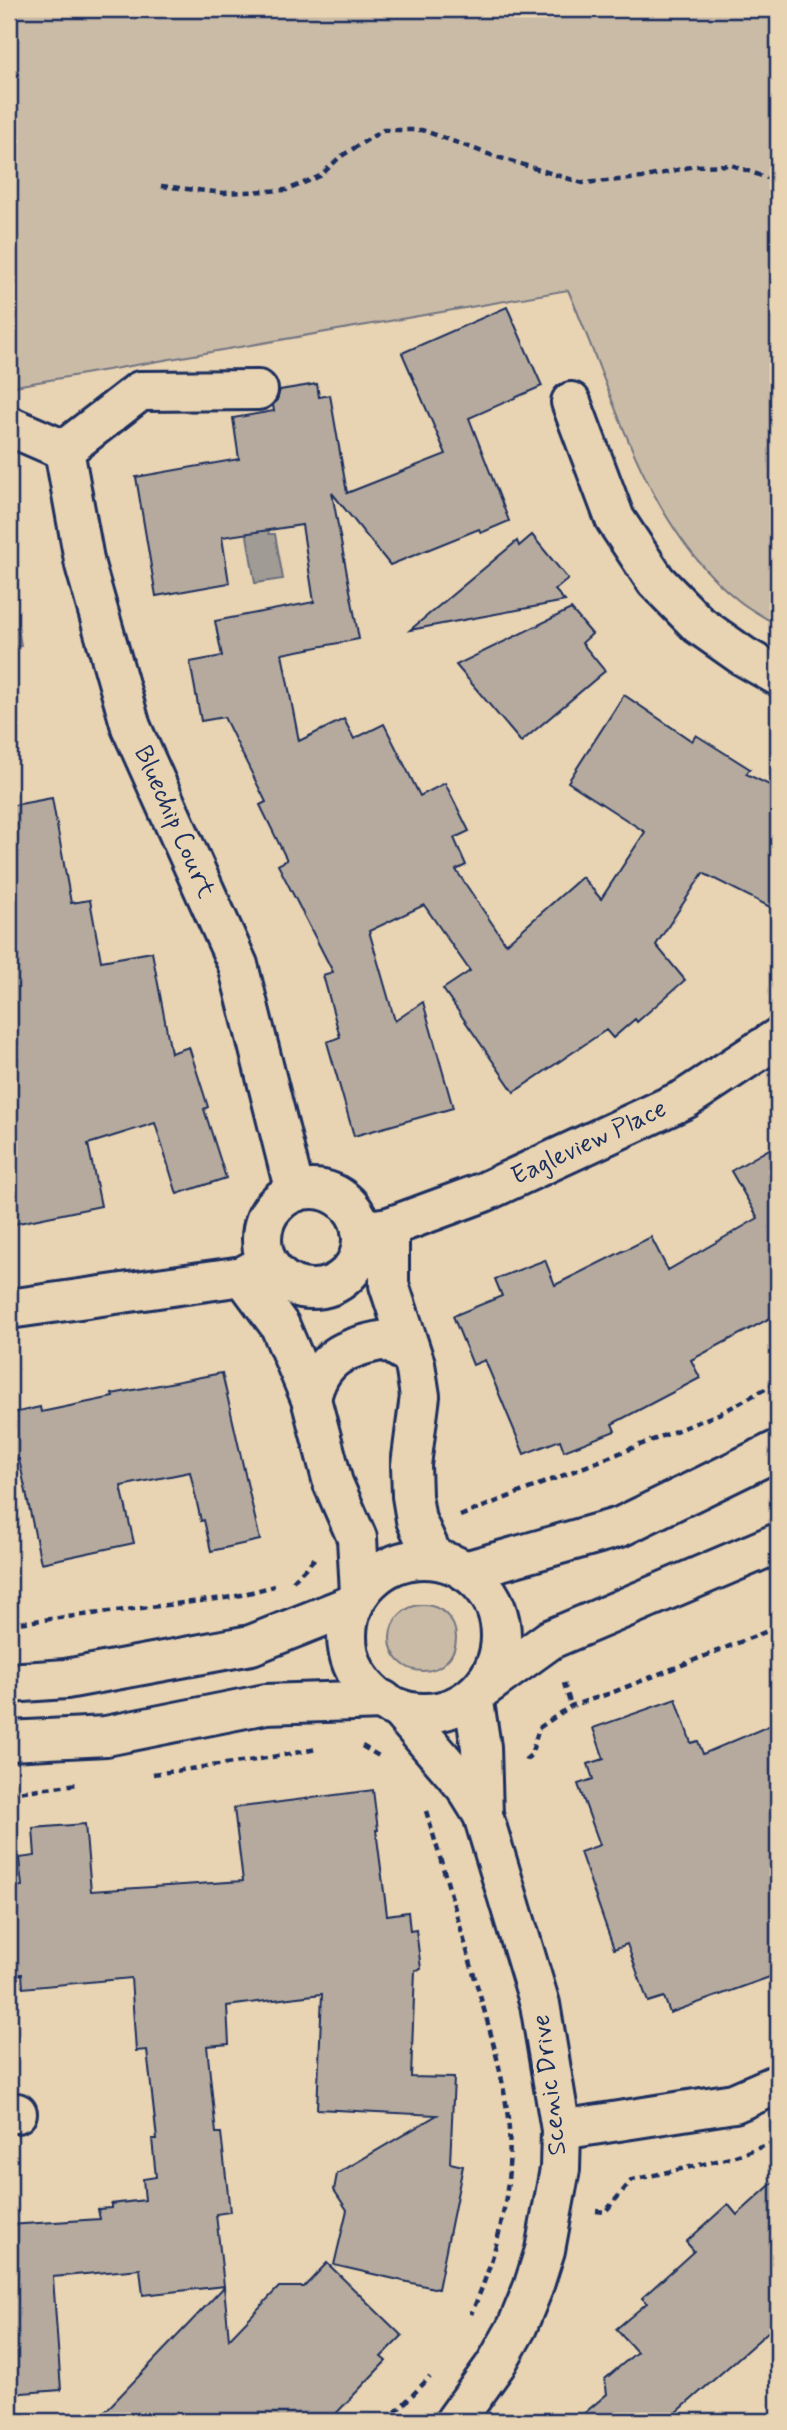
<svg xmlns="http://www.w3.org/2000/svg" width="787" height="2430" viewBox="0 0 787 2430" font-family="Mynerve,sans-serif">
<rect width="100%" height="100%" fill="#e8d3b2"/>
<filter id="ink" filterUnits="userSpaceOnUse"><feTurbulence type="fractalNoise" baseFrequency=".0143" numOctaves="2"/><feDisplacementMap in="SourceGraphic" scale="14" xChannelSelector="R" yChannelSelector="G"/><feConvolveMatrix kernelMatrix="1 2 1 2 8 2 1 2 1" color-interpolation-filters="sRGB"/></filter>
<g filter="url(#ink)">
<g fill="#cabba6" stroke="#727582" stroke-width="2">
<path d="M9 9H778V626C765 617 750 610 738 600 645 527 614 393 568 290L9 387Z"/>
<circle cx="423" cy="1638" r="33"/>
</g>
<g fill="#a19b95" stroke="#6b707f" stroke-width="2">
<polygon points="266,520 269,534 275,534 283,579 255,583 245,524"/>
<polygon points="18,627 21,646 9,648 9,629"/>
</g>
<g fill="#b5aa9d" stroke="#1b2f5e" stroke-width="2">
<polygon points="507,307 542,386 469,418 509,521 481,533 479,529 390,565 332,493 359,639 282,654 299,741 344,719 354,739 384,724 420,796 445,783 469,831 454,838 466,865 456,870 506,944 582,877 601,899 645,832 568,782 624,695 692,741 696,735 750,769 746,774 778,789 778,911 703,873 656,945 685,980 637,1022 635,1019 613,1038 606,1030 514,1092 443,989 470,971 424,905 369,931 395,1021 423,1002 453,1108 354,1136 327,1042 340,1037 323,975 333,972 278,865 287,860 260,805 266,802 224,717 201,721 190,662 222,656 215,621 314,602 302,525 222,537 229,583 156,596 136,477 239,459 233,418 274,411 273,405 277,400 280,390 317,384 319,397 330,395 347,493 446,454 402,353"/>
<polygon points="532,535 568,579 555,590 565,601 410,630 517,541 519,546"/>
<polygon points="571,609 592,634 582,643 605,671 521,742 456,665"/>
<polygon points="52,798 71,903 90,900 101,961 152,952 171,1053 189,1047 208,1107 204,1109 226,1178 177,1194 155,1123 88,1144 101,1206 9,1225 9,806"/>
<polygon points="778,1144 778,1314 691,1360 700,1378 612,1424 615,1431 564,1451 560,1440 524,1454 485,1360 473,1365 453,1316 502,1296 495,1279 545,1260 555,1285 651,1237 668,1270 758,1218 731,1171"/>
<polygon points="222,1373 260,1540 211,1551 204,1520 201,1521 190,1472 121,1486 134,1543 41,1563 19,1459 9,1462 9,1414 40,1407 41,1412 113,1397 112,1394"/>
<polygon points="676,1699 691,1743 698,1741 703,1754 778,1722 778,1974 670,2013 664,1997 648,2002 627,1944 614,1949 580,1852 600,1845 578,1784 593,1779 588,1764 604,1759 593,1728"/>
<polygon points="373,1790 378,1830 376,1830 387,1915 408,1912 410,1931 416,1930 421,1969 415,1970 411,2077 454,2078 450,2163 463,2166 438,2289 334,2265 347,2210 334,2190 337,2174 437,2115 317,2109 322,1994 227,2006 229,2044 207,2046 216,2133 221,2133 230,2212 216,2214 224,2286 143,2295 140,2269 53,2277 61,2390 9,2394 9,2225 100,2219 98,2209 111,2208 111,2204 145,2200 143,2179 156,2177 152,2139 157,2139 147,2050 136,2051 131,1978 23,1988 22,1974 9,1976 9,1888 22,1886 19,1858 35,1856 33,1828 85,1824 91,1891 243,1881 234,1808"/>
<polygon points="778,2178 778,2323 667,2421 575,2421 607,2394 605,2379 637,2352 616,2329 647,2303 642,2298 694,2251 686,2242 728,2204 737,2215"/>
<polygon points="327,2263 402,2336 381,2357 386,2361 329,2421 96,2421 224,2287 229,2339 279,2287 304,2287"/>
</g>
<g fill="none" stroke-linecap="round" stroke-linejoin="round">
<defs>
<g id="minor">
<polyline points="571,402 615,519 656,581 699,625 743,656 778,676"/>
<polyline points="9,426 64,450 140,391 258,390"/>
<polyline points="64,450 85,565 131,727 238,965 295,1192"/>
<circle cx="312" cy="1239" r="50"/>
<polyline points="389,1227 389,1285 415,1364 420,1396 411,1465 412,1496 416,1520 434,1559"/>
<polyline points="361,1231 389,1227 484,1192 685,1099 778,1038"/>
<polyline points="243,1276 280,1326 311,1399 333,1483 357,1538 360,1593"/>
<polyline points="9,1309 243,1276 265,1264"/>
<path d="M311 1399C320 1357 346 1347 386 1340L410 1355 415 1364"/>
<polyline points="473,1696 481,1747 483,1815"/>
<polyline points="398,1708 465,1786 483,1815 540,2004 561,2130 560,2169 545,2250 533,2288 517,2327 496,2364 455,2421"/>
<polyline points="9,2113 17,2113"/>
<polyline points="561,2130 734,2103 778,2084"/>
</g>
<g id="tertiary">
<circle cx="424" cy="1636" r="77"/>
<polyline points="465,1571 620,1527 778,1450"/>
<polyline points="9,1683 66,1679 251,1645 354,1604"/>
<polyline points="483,1688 551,1639 778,1543"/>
<polyline points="9,1741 106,1736 266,1704 383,1700"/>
</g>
</defs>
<use href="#minor" stroke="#1b2f5e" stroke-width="44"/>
<use href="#tertiary" stroke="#1b2f5e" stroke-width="44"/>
<g stroke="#1b2f5e" stroke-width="4.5" stroke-dasharray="7 5" stroke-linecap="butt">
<polyline points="161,186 224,193 287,190 320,176 340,157 383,130 422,130 491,155 583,183 642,178 694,166 732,165 778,182"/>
<polyline points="460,1516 721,1413 778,1382"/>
<polyline points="293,1581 316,1557"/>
<polyline points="9,1624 233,1597 274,1586"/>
<polyline points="564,1683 571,1706"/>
<polyline points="362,1746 379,1756"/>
<polyline points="525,1760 531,1755 539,1728 571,1706 611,1693 778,1627"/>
<polyline points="153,1774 255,1760 317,1749"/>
<polyline points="9,1793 78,1784"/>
<path d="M426 1811C442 1863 457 1916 472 1968 486 2017 502 2067 508 2118 515 2184 498 2254 471 2314"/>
<polyline points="596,2211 605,2212 632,2180 730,2158 778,2141"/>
<polyline points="387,2421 430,2377"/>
</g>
<use href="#minor" stroke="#e8d3b2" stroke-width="38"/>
<use href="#tertiary" stroke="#e8d3b2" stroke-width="38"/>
</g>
</g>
<g text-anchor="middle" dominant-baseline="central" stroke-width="7" stroke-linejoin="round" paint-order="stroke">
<g font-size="26" fill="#1b2f5e" stroke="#e8d3b2">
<text transform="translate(174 822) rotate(66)">Bluechip Court</text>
<text transform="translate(589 1143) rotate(-25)">Eagleview Place</text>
<text transform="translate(550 2085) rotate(-97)">Scenic Drive</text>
</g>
</g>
<rect width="787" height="2430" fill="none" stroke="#e8d3b2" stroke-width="35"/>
<rect x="18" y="18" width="752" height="2395" fill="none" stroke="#1b2f5e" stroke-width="2.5" filter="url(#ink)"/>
</svg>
